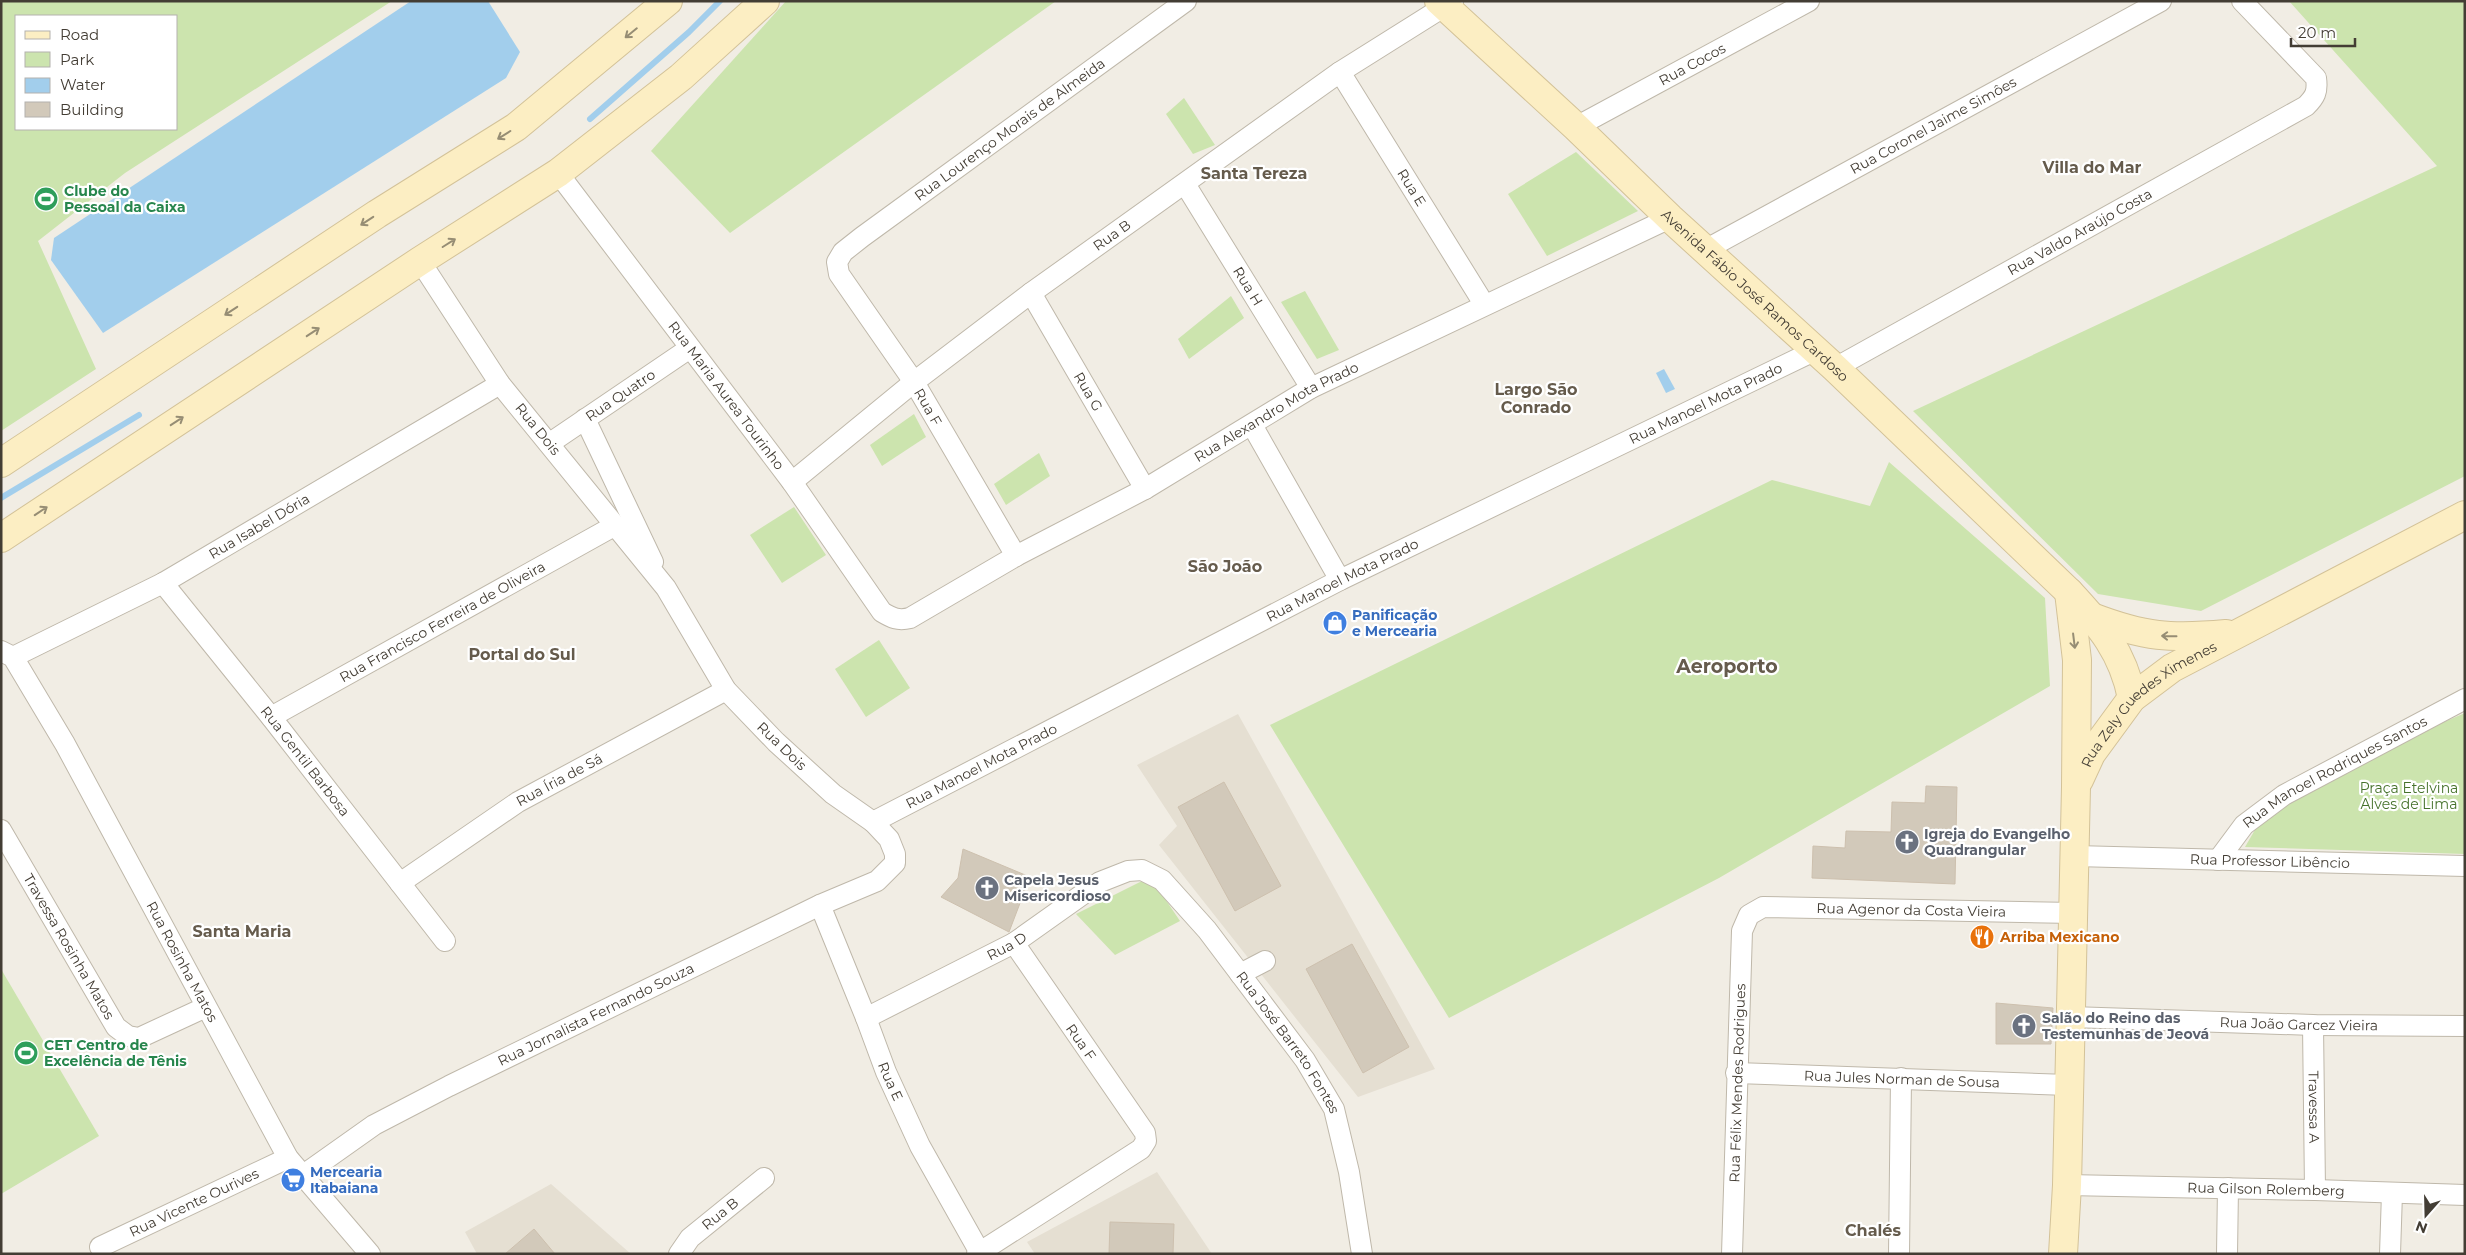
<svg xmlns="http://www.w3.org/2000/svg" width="2466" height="1255" viewBox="0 0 2466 1255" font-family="Montserrat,sans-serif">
<rect width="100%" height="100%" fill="#f1ede4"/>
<g fill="#e5dfd2">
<polygon points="1238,714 1435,1069 1358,1097 1159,845 1177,826 1137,765"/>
<polygon points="1157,1172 1212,1254 1035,1254 1027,1242"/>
<polygon points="551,1184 631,1254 477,1254 465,1232"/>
</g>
<g fill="#cce4ae" fill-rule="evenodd">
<path d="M1 1H392L125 173 38 241 96 369 1 431ZM16 16H176V129H16Z"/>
<polygon points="786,1 1056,1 730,233 651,151"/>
<polygon points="2289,1 2465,1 2465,476 2201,611 2098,594 1913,411 2437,166"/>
<polygon points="1184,98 1215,145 1193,154 1166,114"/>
<polygon points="1576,152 1638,211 1547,256 1508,194"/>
<polygon points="1305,291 1339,350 1317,359 1281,302"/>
<polygon points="1231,296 1244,318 1189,359 1178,339"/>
<polygon points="914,414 926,437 882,466 870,445"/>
<polygon points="1039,453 1050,476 1006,505 994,484"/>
<polygon points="1889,462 2045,598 2050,686 1719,878 1449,1018 1270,725 1772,480 1870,506"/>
<polygon points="794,507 826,555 782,583 750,535"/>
<polygon points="879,640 910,688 866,717 835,669"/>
<polygon points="2465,713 2465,854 2245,847 2263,816 2332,770"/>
<polygon points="1142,881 1155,884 1180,921 1115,955 1076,914"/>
<polygon points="1,969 99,1136 1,1194"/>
</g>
<g fill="#a2ceec">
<polygon points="411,1 488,1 520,52 506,78 103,333 51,260 54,238"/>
<polygon points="1664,369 1675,389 1666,393 1656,373"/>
</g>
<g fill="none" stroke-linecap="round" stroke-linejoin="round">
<g stroke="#a2ceec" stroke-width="6">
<polyline points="590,119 689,32 720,1"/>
<polyline points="1,498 139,415"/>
</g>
</g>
<g fill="#d2c9ba" stroke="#cdc0ae">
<polygon points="1224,782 1281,886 1235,911 1178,807"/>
<polygon points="1926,786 1957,787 1955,884 1812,878 1813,846 1845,848 1846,831 1891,832 1892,802 1925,803"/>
<polygon points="963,849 1030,877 1009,932 941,897 958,878"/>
<polygon points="1352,944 1409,1047 1363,1073 1306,969"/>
<polygon points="1996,1003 2053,1008 2051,1044 1996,1044"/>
<polygon points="1110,1222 1174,1224 1173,1254 1109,1254"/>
<polygon points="534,1229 555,1254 505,1254"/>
</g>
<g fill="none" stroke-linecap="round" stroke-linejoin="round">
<defs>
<g id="street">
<path id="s1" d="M1340 72 1484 304"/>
<path id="s2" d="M1576 127 1809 1"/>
<path id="s3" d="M558 173 792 482 882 612C892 618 898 621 910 618L1016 556 1145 489 1311 388 1670 218"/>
<path id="s4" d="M1185 184 1311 388"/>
<path id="s5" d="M1705 250 2161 1"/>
<path id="s6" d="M1031 293 1145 489"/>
<path id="s7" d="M1835 368 2306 106C2315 97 2318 92 2316 78L2242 1"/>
<polyline points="585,419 653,562"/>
<polyline points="1252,425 1340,580"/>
<path id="s8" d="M550 443 690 348"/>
<path id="s9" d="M792 482 914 382 1031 293 1340 72 1453 1"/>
<path id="s10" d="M1016 556 914 382 839 274 837 262 843 252 862 237 1186 1"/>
<path id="s11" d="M163 583 271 717 445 941"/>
<path id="s12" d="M1 651 13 657 65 744 288 1158 370 1254"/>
<path id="s13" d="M13 657 163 583 500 384"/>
<path id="s14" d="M271 717 614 526"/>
<path id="s15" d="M873 822 1340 580 1816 350"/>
<path id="s16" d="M1 830 116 1027 128 1036 139 1038 206 1007"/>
<path id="s17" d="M2075 856 2465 866"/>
<path id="s18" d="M2218 860 2244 825 2284 795 2465 699"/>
<path id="s19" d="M400 883 518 802 726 690"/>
<path id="s20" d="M820 905 866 1018 886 1072 920 1146 979 1251"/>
<polyline points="1240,974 1265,961"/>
<path id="s21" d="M2071 1017 2313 1025 2465 1026"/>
<path id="s22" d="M866 1018 1014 943 1100 882 1128 871 1142 870 1162 880 1207 930 1305 1060 1334 1109 1349 1172 1362 1254"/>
<path id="s23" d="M2313 1025 2315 1190"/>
<path id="s24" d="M1736 1073 2068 1085"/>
<path id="s25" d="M302 1176 374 1125 449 1086 820 905 877 881 895 863V854L889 839 873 822 833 794 776 742 726 690 666 588 500 384 420 261"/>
<path id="s26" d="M2067 1185 2315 1190 2465 1195"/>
<path id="s27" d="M100 1247 288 1158"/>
<path id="s28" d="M679 1254 690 1238 764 1178"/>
<polyline points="977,1254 1141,1149 1146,1141 1145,1133 1014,943"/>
<path id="s29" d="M1732 1254 1742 931 1749 915 1763 907 2074 913"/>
<polyline points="1899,1254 1901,1078"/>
<polyline points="2227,1254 2228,1188"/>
<polyline points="2390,1254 2392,1193"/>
</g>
<g id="secondary">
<path id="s30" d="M1439 1 1576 127 1670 218 1835 368 2069 592C2100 625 2123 652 2132 698"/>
<polyline points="1,463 377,214 516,127 668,1"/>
<polyline points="1,538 420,261 558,173 681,77 765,1"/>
<path d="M2092 617C2144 637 2171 639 2226 634"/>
<path id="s31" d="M2079 780 2091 754 2132 698 2172 668 2465 515"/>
<polyline points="2063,1254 2067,1185 2076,787 2077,660 2069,592"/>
</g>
</defs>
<use href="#street" stroke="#bfb8aa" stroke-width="22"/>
<use href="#secondary" stroke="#d3c298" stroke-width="30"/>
<use href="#street" stroke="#fff" stroke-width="20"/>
<use href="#secondary" stroke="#fceec3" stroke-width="28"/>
</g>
<defs><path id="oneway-shaft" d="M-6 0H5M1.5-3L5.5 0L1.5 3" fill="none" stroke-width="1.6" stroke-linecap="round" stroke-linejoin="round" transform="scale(1.25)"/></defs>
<g stroke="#968d74">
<use href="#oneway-shaft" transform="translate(631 33) rotate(141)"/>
<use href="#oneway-shaft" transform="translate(504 135) rotate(148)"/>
<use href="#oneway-shaft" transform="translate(367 221) rotate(147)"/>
<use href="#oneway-shaft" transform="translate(449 243) rotate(-32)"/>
<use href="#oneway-shaft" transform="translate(231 311) rotate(147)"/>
<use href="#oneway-shaft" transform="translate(313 332) rotate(-33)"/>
<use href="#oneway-shaft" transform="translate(177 421) rotate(-33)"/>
<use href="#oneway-shaft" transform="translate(41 511) rotate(-34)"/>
<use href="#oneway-shaft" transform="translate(2169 636) rotate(-179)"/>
<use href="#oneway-shaft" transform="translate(2074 641) rotate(83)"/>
</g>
<defs>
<symbol id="stadium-disc" viewBox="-11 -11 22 22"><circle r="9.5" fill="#2e9e5b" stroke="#fff"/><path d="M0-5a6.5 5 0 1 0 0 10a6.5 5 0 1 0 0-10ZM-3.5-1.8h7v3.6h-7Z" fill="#fff"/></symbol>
<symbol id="shop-disc" viewBox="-11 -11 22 22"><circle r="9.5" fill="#3f7fe0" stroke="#fff"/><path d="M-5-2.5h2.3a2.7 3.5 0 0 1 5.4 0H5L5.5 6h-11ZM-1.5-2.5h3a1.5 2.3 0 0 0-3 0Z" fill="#fff"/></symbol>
<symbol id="church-disc" viewBox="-11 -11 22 22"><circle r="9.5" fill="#6b7280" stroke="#fff"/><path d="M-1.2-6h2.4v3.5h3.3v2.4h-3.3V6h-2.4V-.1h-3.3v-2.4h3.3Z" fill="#fff"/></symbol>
<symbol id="restaurant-disc" viewBox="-11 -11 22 22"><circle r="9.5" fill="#e8710a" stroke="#fff"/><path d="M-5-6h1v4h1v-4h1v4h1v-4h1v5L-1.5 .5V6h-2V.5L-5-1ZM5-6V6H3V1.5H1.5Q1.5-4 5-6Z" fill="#fff"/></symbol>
<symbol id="supermarket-disc" viewBox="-11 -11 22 22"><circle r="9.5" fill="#3f7fe0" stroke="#fff"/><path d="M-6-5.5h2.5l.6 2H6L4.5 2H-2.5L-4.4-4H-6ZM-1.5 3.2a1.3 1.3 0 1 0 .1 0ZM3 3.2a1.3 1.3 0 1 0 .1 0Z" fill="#fff"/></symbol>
</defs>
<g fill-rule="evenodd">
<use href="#stadium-disc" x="32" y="185" width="28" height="28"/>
<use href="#shop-disc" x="1321" y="609" width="28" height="28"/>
<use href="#church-disc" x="1893" y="828" width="28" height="28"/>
<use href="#church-disc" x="973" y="874" width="28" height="28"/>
<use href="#restaurant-disc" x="1968" y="923" width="28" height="28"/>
<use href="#church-disc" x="2010" y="1012" width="28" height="28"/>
<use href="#stadium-disc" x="12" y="1039" width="28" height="28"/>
<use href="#supermarket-disc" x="279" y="1166" width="28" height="28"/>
</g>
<g text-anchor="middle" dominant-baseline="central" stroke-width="4.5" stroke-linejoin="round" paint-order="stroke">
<g font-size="14" fill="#433d34" stroke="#fff">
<text stroke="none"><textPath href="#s2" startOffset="132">Rua Cocos</textPath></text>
<text stroke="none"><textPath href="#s5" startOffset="260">Rua Coronel Jaime Simôes</textPath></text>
<text stroke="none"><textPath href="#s10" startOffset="564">Rua Lourenço Morais de Almeida</textPath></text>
<text stroke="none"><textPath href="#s1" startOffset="136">Rua E</textPath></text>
<text stroke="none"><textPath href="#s7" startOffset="280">Rua Valdo Araújo Costa</textPath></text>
<text stroke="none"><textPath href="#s9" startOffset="404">Rua B</textPath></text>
<text stroke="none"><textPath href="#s4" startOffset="120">Rua H</textPath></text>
<text stroke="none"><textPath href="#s30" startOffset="432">Avenida Fábio José Ramos Cardoso</textPath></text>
<text stroke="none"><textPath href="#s6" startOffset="114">Rua G</textPath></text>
<text stroke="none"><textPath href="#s8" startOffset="85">Rua Quatro</textPath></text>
<text stroke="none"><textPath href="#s3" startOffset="279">Rua Maria Aurea Tourinho</textPath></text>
<text stroke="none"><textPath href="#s15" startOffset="932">Rua Manoel Mota Prado</textPath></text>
<text transform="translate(928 407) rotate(60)">Rua F</text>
<text stroke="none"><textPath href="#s3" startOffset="996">Rua Alexandro Mota Prado</textPath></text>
<text transform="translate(538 429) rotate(51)">Rua Dois</text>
<text stroke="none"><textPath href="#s13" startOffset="279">Rua Isabel Dória</textPath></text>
<text stroke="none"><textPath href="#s15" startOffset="528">Rua Manoel Mota Prado</textPath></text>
<text stroke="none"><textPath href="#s14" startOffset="196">Rua Francisco Ferreira de Oliveira</textPath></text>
<text stroke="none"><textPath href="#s31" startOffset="106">Rua Zely Guedes Ximenes</textPath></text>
<text transform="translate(782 746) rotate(44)">Rua Dois</text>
<text stroke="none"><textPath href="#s11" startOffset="228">Rua Gentil Barbosa</textPath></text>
<text stroke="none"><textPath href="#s15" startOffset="122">Rua Manoel Mota Prado</textPath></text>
<text stroke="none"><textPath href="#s18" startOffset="149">Rua Manoel Rodriques Santos</textPath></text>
<text stroke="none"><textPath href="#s19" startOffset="190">Rua Íria de Sá</textPath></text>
<text stroke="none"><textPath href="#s17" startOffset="195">Rua Professor Libêncio</textPath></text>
<text stroke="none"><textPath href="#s29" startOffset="505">Rua Agenor da Costa Vieira</textPath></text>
<text stroke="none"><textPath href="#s22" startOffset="158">Rua D</textPath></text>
<text stroke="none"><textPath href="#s16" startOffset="135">Travessa Rosinha Matos</textPath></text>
<text stroke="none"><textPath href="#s12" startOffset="362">Rua Rosinha Matos</textPath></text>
<text stroke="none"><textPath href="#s25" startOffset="336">Rua Jornalista Fernando Souza</textPath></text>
<text stroke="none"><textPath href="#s21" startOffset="228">Rua João Garcez Vieira</textPath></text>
<text transform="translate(1081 1042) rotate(55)">Rua F</text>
<text stroke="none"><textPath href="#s22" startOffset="544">Rua José Barreto Fontes</textPath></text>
<text stroke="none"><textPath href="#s24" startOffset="166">Rua Jules Norman de Sousa</textPath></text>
<text stroke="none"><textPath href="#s20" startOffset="190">Rua E</textPath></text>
<text stroke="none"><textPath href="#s29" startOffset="171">Rua Félix Mendes Rodrigues</textPath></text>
<text stroke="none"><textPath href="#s23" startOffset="82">Travessa A</textPath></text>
<text stroke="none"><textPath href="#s26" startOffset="199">Rua Gilson Rolemberg</textPath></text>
<text stroke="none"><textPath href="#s27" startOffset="104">Rua Vicente Ourives</textPath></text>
<text stroke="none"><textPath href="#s28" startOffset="58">Rua B</textPath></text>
</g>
<g font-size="14" font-weight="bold" fill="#27864d" stroke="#fff" text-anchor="start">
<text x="64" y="191">Clube do<tspan x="64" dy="16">Pessoal da Caixa</tspan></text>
<text x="44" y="1045">CET Centro de<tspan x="44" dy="16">Excelência de Tênis</tspan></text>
</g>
<g font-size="14" font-weight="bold" fill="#366cbe" stroke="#fff" text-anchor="start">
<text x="1352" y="615">Panificação<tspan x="1352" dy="16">e Mercearia</tspan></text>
<text x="310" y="1172">Mercearia<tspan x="310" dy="16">Itabaiana</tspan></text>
</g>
<g font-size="14" fill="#46722b" stroke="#fff">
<text x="2409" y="788">Praça Etelvina<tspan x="2409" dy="16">Alves de Lima</tspan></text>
</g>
<g font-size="14" font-weight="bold" fill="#5b616d" stroke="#fff" text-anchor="start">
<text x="1924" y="834">Igreja do Evangelho<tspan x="1924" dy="16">Quadrangular</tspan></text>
<text x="1004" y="880">Capela Jesus<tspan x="1004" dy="16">Misericordioso</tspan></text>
<text x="2042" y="1018">Salão do Reino das<tspan x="2042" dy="16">Testemunhas de Jeová</tspan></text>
</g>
<g font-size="14" font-weight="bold" fill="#c56008" stroke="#fff" text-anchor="start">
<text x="2000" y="937">Arriba Mexicano</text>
</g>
<g font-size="16" font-weight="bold" fill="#655b4c" stroke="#fff">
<text x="2092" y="167">Villa do Mar</text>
<text x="1254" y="173">Santa Tereza</text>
<text x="1536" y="389">Largo São<tspan x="1536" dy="18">Conrado</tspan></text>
<text x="1225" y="566">São João</text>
<text x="522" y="654">Portal do Sul</text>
<text x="242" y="931">Santa Maria</text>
<text x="1873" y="1230">Chalés</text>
</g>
<g font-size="19" font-weight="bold" fill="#655b4c" stroke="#fff">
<text x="1727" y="666">Aeroporto</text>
</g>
</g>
<rect width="2466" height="1255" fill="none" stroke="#433d34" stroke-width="5"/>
<rect x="15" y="15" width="162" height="115" fill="#ffffff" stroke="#b4b1ae"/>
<rect x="25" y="31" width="25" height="8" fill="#fceec3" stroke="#b4b1ae"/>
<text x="60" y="40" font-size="15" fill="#433d34">Road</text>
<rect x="25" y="52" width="25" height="15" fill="#cce4ae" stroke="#b4b1ae"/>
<text x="60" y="65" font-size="15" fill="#433d34">Park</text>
<rect x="25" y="78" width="25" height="15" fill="#a2ceec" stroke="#b4b1ae"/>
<text x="60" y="90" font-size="15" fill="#433d34">Water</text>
<rect x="25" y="102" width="25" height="15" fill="#d2c9ba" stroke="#b4b1ae"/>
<text x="60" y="115" font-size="15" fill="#433d34">Building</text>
<g transform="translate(2426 1215) rotate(200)" stroke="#ffffff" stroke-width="4" paint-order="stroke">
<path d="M0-4L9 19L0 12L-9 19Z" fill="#433d34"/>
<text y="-8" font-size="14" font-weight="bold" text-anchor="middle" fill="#433d34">N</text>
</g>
<path d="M2291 38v8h64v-8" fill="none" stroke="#433d34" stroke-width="2.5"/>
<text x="2298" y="38" font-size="15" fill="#433d34" stroke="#ffffff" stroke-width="4" paint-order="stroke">20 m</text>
</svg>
